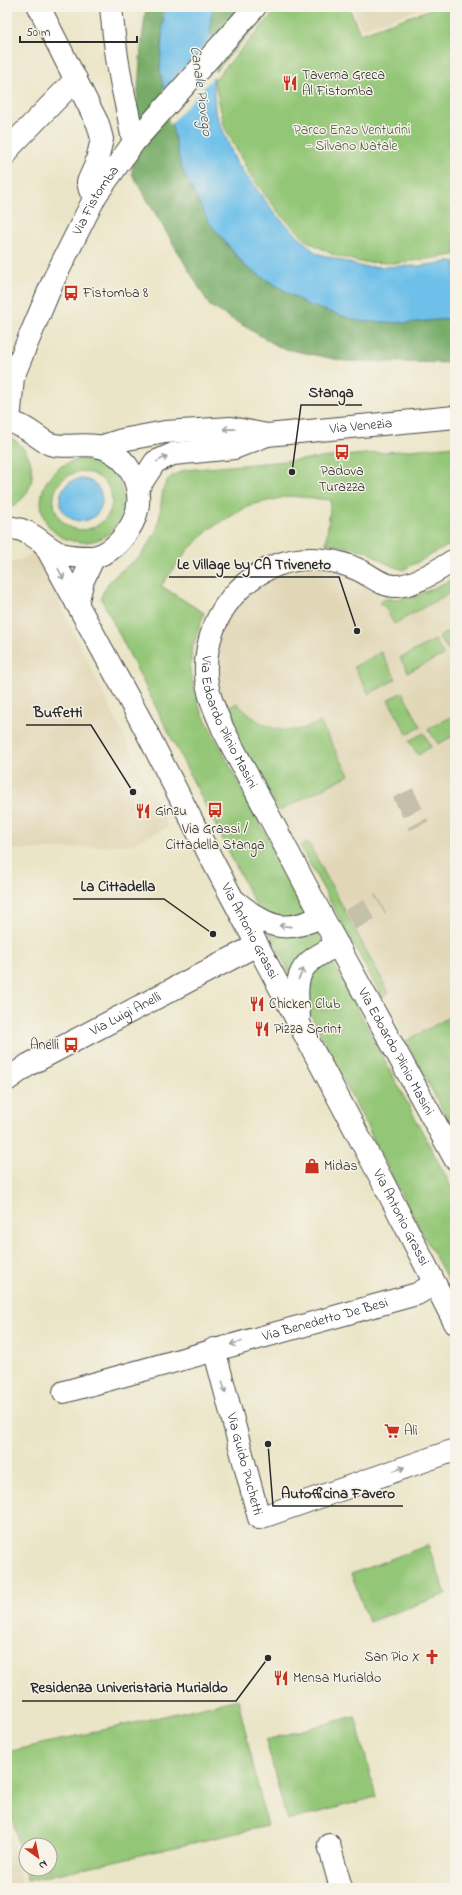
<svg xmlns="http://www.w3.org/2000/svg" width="462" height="1895" viewBox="0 0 462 1895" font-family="'Indie Flower',sans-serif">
<rect width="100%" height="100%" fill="#f7f3e8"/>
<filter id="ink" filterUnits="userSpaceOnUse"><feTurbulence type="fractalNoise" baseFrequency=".025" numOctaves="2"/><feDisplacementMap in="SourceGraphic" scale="8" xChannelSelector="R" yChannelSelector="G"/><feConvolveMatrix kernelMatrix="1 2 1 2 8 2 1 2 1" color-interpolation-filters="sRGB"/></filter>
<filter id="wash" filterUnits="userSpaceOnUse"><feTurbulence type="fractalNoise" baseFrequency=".012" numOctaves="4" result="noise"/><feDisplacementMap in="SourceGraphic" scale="16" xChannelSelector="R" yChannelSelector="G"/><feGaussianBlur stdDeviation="0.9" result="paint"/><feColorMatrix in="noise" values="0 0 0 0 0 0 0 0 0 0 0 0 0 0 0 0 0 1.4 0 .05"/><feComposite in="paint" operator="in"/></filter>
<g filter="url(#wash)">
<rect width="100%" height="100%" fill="#ebe5c8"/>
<g fill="#e1d7b7">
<polygon points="353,7 425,7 361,29"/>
<polygon points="35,552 168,827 133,844 63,849 7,850 7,564 25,558"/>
<polygon points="324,565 358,580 385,599 412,598 455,578 455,1134 300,847 221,711 212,633 252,580"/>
<polygon points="7,1814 22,1887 70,1878 71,1888 7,1888"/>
</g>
<g fill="#93c676" stroke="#5f7850" fill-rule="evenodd">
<polygon points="279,7 349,7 360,34 437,7 455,7 455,255 398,263 360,262 334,255 307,241 279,213 250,175 225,128 214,80"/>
<path d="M7 436C39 450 42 495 7 509Z"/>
<path d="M455 446V542L403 570 383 562 367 551 326 543 331 500 290 496 250 505 211 528 187 551 161 586 204 613 192 649 190 672 200 709 455 1194V1293L400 1192 101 598C108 577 122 571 138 558 144 552 150 542 154 535 164 520 157 486 171 477 175 474 181 472 185 470Z"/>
<path d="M83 459C142 467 132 545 81 542 29 540 26 466 83 459ZM81 471C100 473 116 487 111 508 109 516 103 522 96 526 58 546 31 482 81 471Z"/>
<polygon points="455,578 455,590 394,624 385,607 379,603 385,599 412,598"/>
<polygon points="454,628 455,648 449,652 439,637"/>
<polygon points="435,640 444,655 408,672 400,658"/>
<polygon points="381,652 396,679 369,694 354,667"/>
<polygon points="402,692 421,727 407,734 388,700"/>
<path d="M237 703C261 729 287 739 320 722L349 775 279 811 221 711Z"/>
<polygon points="455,715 455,735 438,744 428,729"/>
<polygon points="424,733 431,747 418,755 409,741"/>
<polygon points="308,842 389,993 382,997 300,846"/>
<polygon points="455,1014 455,1134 406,1041"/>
<polygon points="428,1545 446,1594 369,1622 351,1574"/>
<path d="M238 1699 267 1826 27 1881 7 1795V1752ZM26 1845H50V1869H26Z"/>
<polygon points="355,1716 376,1797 287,1821 266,1740"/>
</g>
<g fill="#76ab67" stroke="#506b49">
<polygon points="146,7 164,7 160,70 208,221 245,267 308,305 407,323 455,318 455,363 344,361 281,348 210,306 132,174 141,47"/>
<polygon points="213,7 263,7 260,22 213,74 210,25"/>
</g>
<g fill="#6ec0ea" stroke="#4c768a">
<polygon points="164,7 213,7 210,25 215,111 236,162 277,216 316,253 363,267 420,266 455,261 455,318 407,323 359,321 308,305 246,267 208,221 181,167 160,70"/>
<circle cx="81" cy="500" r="21"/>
</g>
<polygon fill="#ebe5c8" points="213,35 215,75 170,125 163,91"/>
</g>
<g filter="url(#ink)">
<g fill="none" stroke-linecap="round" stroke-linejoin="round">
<g stroke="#c5c0a9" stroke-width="22" stroke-dasharray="22 11" stroke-linecap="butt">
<polyline points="403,793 419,826"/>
<polyline points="350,920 381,903"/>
</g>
<defs>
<g id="minor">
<polyline points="39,7 98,124 102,139 96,164 88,182 90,190 96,195"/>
<path d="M111 7C114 42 119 75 127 109 130 120 130 131 134 142"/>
<polyline points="7,153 10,147 76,79"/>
<path id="s1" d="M7 413 10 411 13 377 22 355 54 279 96 195 134 142 255 7"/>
<path id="s2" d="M100 447 122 440 165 432 231 428 267 435 455 417"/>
<polyline points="138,488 155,462 173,454 234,448 267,435"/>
<path id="s3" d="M45 545 141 721 210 856 384 1184 455 1323"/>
<path id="s4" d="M455 560C438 569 417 585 397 586 383 587 372 576 359 570 348 565 336 561 324 560 258 551 203 609 206 674 207 694 216 713 224 731L330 931 455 1159"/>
<polyline points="77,604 83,580 94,557"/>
<path d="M235 901C267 926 283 936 322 916"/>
<path d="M299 1017C294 973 298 964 338 945"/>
<path id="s5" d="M7 1080 28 1065 257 945"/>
<path id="s6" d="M214 1349 259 1518 455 1450"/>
<path id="s7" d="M64 1392 417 1294 434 1284"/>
<polyline points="329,1845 341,1888"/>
</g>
<path id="major" d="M7 421C16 423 27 429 34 434 39 437 44 442 50 444 66 449 85 442 101 447 135 459 149 499 129 529 121 542 107 556 91 557 81 557 71 557 61 554 49 549 41 540 30 534 24 530 15 528 7 527"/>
</defs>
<use href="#minor" stroke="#484743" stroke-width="24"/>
<use href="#major" stroke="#484743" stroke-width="24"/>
<use href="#minor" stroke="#fff" stroke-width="22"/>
<use href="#major" stroke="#fff" stroke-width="22"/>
</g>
<defs><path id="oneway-shaft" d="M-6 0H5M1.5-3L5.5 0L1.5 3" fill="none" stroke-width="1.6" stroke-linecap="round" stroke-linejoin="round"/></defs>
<g stroke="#a0a0a0">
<use href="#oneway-shaft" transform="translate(229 429) rotate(-179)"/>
<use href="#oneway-shaft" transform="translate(162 459) rotate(-26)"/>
<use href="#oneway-shaft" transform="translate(61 574) rotate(62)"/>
<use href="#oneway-shaft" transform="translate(285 926) rotate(-174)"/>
<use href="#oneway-shaft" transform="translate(301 974) rotate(-64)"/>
<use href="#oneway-shaft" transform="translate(236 1343) rotate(165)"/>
<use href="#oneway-shaft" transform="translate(224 1387) rotate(75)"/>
<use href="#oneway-shaft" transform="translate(399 1469) rotate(-19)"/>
</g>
</g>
<defs>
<symbol id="restaurant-bare" viewBox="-9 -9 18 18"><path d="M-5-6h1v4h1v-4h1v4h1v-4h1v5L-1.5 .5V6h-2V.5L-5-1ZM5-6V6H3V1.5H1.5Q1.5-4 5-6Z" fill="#c8321e" stroke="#f7f3e8" stroke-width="2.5" paint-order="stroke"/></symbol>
<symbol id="bus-bare" viewBox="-9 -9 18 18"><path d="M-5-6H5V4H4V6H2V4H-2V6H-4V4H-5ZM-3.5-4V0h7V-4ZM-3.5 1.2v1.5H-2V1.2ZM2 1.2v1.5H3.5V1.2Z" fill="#c8321e" stroke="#f7f3e8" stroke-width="2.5" paint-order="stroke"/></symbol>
<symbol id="shop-bare" viewBox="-9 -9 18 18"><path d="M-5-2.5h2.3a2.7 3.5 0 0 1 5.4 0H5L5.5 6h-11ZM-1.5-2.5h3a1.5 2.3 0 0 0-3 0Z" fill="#c8321e" stroke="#f7f3e8" stroke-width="2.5" paint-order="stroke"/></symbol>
<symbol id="supermarket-bare" viewBox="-9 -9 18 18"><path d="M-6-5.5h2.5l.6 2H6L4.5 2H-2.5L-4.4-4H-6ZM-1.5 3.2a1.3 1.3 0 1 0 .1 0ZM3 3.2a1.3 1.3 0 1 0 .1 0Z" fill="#c8321e" stroke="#f7f3e8" stroke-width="2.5" paint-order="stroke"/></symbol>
<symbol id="church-bare" viewBox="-9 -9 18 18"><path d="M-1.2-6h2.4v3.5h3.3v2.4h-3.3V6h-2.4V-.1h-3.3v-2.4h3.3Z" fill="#c8321e" stroke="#f7f3e8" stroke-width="2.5" paint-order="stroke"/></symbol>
</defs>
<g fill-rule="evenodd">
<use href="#restaurant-bare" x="279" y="72" width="22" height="22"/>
<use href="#bus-bare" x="60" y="282" width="22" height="22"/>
<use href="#bus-bare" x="331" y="441" width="22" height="22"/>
<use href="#bus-bare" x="204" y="799" width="22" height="22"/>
<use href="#restaurant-bare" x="132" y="800" width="22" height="22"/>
<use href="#restaurant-bare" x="246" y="993" width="22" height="22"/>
<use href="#restaurant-bare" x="251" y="1018" width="22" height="22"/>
<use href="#bus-bare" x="60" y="1034" width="22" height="22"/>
<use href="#shop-bare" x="301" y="1155" width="22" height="22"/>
<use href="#supermarket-bare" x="381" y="1420" width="22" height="22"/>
<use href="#church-bare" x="421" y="1646" width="22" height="22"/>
<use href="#restaurant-bare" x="270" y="1667" width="22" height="22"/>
</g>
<g text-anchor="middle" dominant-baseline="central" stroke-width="3" stroke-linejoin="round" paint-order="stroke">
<g font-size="14" fill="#2b2b2b" stroke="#f7f3e8" text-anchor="start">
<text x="302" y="75">Taverna Greca<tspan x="302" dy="16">Al Fistomba</tspan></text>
<text x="83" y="293">Fistomba 8</text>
<text x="342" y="471" text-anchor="middle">Padova<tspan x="342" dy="16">Turazza</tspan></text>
<text x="155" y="811">Ginzu</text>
<text x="215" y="829" text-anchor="middle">Via Grassi /<tspan x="215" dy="16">Cittadella Stanga</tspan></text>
<text x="269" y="1004">Chicken Club</text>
<text x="274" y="1029">Pizza Sprint</text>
<text x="59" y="1045" text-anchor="end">Anelli</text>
<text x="324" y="1166">Midas</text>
<text x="404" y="1431">Alì</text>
<text x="420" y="1657" text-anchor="end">San Pio X</text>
<text x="293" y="1678">Mensa Murialdo</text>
</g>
<g font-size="14" fill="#4a5a42" stroke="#f7f3e8">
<text x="352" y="130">Parco Enzo Venturini<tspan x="352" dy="16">- Silvano Natale</tspan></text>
</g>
<g font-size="14" fill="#2b2b2b" stroke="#f7f3e8">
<text stroke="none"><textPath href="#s1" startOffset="233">Via Fistomba</textPath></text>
<text stroke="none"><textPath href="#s2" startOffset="264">Via Venezia</textPath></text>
<text stroke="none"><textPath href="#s4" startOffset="382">Via Edoardo Plinio Masini</textPath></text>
<text stroke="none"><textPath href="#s3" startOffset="437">Via Antonio Grassi</textPath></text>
<text stroke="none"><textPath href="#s5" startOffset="136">Via Luigi Anelli</textPath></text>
<text stroke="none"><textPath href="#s4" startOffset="753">Via Edoardo Plinio Masini</textPath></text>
<text stroke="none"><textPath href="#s3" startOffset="761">Via Antonio Grassi</textPath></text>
<text stroke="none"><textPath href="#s7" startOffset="271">Via Benedetto De Besi</textPath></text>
<text stroke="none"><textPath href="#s6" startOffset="119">Via Guido Puchetti</textPath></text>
</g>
<g font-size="15" font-style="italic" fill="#3f5864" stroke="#f7f3e8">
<text transform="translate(201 91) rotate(82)">Canale Piovego</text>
</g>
</g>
<path fill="none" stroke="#2b2b2b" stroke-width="1.5" d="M292 472L301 405H362M357 631L339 577H169M133 792L91 725H26M213 934L164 899H73M268 1444L273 1506H403M268 1658L236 1701H22"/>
<g fill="#2b2b2b" stroke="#f7f3e8" stroke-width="1.5">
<circle cx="292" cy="472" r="4"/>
<circle cx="357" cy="631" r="4"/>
<circle cx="133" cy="792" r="4"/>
<circle cx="213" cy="934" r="4"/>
<circle cx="268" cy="1444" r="4"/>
<circle cx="268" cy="1658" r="4"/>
</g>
<g font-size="15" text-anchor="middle" font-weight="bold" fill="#2b2b2b" stroke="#f7f3e8" stroke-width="3" stroke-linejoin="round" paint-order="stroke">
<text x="331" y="397">Stanga</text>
<text x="254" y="569">Le Village by CA Triveneto</text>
<text x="58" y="717">Buffetti</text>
<text x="118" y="891">La Cittadella</text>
<text x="338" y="1498">Autofficina Favero</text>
<text x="129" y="1692">Residenza Univeristaria Murialdo</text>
</g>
<rect width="462" height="1895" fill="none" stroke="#f7f3e8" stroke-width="24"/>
<g transform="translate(38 1857) rotate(147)"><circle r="19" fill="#f7f3e8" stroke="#a5a39c"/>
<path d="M0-3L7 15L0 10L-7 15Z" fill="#c8321e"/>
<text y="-6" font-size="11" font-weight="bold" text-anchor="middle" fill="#2b2b2b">N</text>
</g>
<path d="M20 36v6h117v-6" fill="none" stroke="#2b2b2b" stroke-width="2"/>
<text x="26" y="36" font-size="12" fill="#2b2b2b" stroke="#f7f3e8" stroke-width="3" paint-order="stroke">50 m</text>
</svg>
